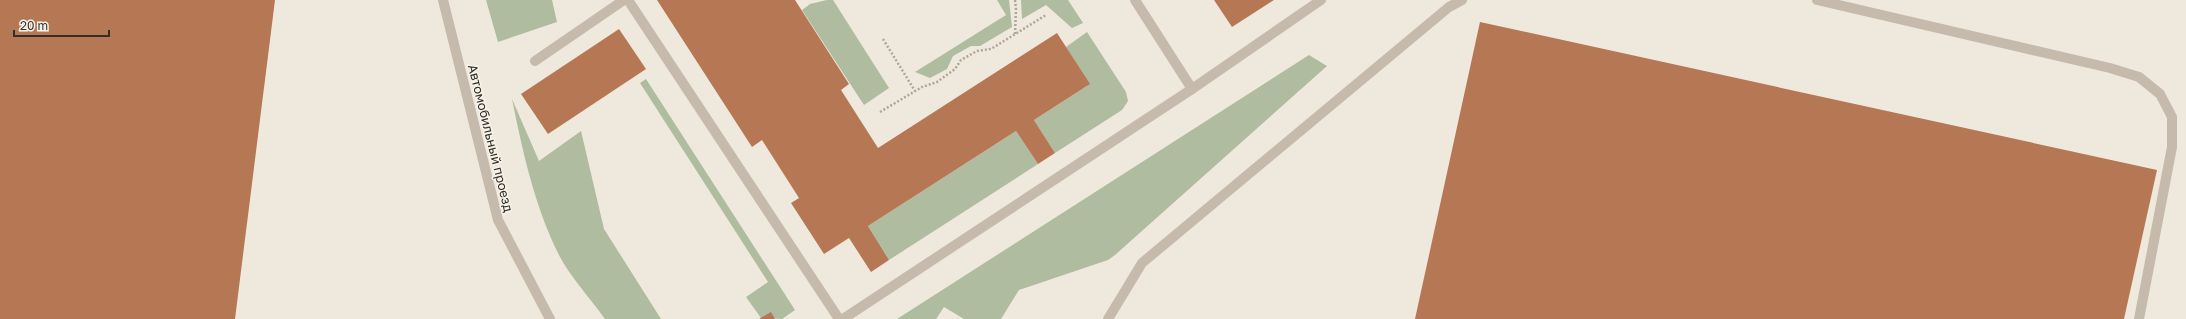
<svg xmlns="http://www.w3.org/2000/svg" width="2186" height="319" viewBox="0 0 2186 319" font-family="'Golos Text',sans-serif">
<rect width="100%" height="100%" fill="#efe9dd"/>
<g fill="#afbc9f">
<polygon points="486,0 552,0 557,22 498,42"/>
<polygon points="827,0 833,0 889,88 864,105 802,10 810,4"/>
<polygon points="997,0 1009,0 1012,27 980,46 971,46 953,56 947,69 930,78 915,72 1006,15"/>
<polygon points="1021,0 1068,0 1083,23 1072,28 1046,5 1022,19"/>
<polygon points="1087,32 1126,92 1128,101 1122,110 1055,153 1034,120 1087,86 1066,47"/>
<polygon points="1309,55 1327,66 1115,255 1108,260 1019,290 1001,319 964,319 944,307 936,319 897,319"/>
<polygon points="646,79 795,310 782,319 761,318 746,297 768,282 640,83"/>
<path d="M512 99 539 161 581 131 604 229 661 319H605C591 299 572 279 560 257 535 208 523 153 512 99Z"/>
<polygon points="1016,131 1038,164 889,260 868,226"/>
</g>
<g fill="#b67854">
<polygon points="0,0 275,0 235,319 0,319"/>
<polygon points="657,0 795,0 849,84 841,90 878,148 1057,33 1090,84 1034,120 1055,153 1038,164 1016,131 868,226 889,260 871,272 849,238 824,254 791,203 799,198 762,140 752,147"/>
<polygon points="1214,0 1274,0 1232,27"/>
<polygon points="1480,22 2157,170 2124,319 1415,319"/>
<polygon points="619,29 646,69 548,134 521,94"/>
<polygon points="771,312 775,319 759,319"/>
</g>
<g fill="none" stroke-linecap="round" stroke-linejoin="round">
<g stroke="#b1a595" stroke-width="2.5" stroke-dasharray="2 2" stroke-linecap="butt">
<polyline points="1015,0 1016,9 1015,34"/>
<polyline points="883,39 915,91"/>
<polyline points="880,112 922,87 937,82 955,69 961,60 977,51 991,49 1046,15"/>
</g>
<g stroke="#c5baab" stroke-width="10">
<polyline points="443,0 498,220 550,319"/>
<polyline points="628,0 839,319"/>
<polyline points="1135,0 1192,89"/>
<polyline points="1817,0 2110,68 2139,77 2160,94 2172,117 2172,147 2139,319"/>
<polyline points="535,61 624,0"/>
<polyline points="843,319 1192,89 1321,0"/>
<polyline points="1108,319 1142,263 1449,7 1462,0"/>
</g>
</g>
<g text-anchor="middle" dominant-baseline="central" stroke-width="3" stroke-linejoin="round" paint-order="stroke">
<g font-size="13" fill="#342e29" stroke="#f7f2e9">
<text transform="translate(491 138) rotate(76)">Автомобильный проезд</text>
</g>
</g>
<path d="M14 30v6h95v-6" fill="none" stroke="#342e29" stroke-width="2"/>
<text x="20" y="30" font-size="12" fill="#342e29" stroke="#f7f2e9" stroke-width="3" paint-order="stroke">20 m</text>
</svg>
